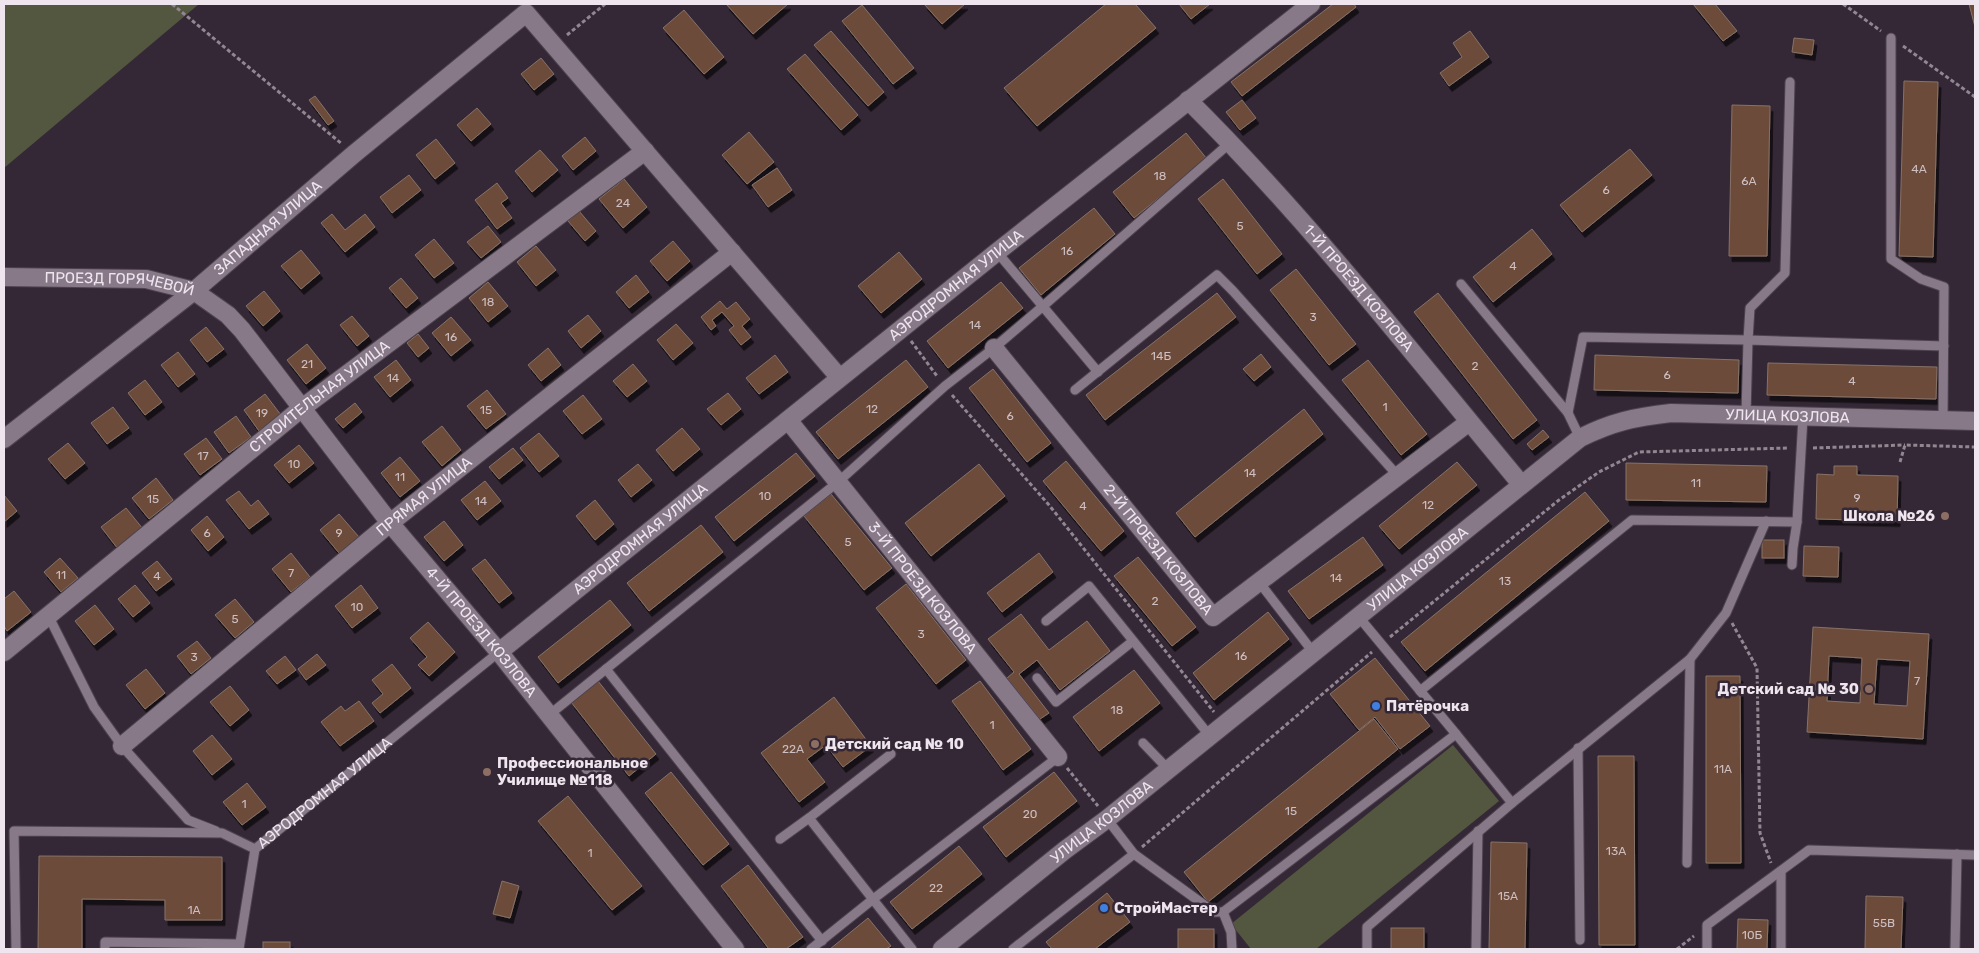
<svg xmlns="http://www.w3.org/2000/svg" width="1979" height="953" viewBox="0 0 1979 953" font-family="Rubik,sans-serif">
<defs>
<filter id="shadow"><feDropShadow dx="3" dy="5.5" stdDeviation="0" flood-color="#0009"/></filter>
</defs>
<rect width="100%" height="100%" fill="#352836"/>
<g fill="#545740">
<polygon points="4,4 199,4 4,168"/>
<polygon points="1453,745 1499,801 1316,949 1251,949 1231,924"/>
</g>
<g fill="#6c4c3a" stroke="#877267" fill-rule="evenodd" filter="url(#shadow)">
<polygon points="726,4 788,4 753,34"/>
<polygon points="924,4 965,4 942,24"/>
<polygon points="1106,4 1135,4 1156,28 1037,126 1004,88"/>
<polygon points="1179,4 1210,4 1191,19"/>
<polygon points="1333,4 1354,4 1356,7 1242,96 1231,82"/>
<polygon points="1693,4 1715,4 1737,31 1723,41"/>
<polygon points="1969,4 1975,4 1975,27"/>
<polygon points="862,5 914,68 893,84 842,21"/>
<polygon points="684,10 724,57 704,74 663,28"/>
<polygon points="831,31 884,92 868,106 814,45"/>
<polygon points="1470,31 1489,57 1449,86 1440,73 1462,57 1453,43"/>
<polygon points="1794,38 1814,40 1812,55 1792,52"/>
<polygon points="805,54 858,115 841,130 787,69"/>
<polygon points="541,58 554,74 534,90 521,74"/>
<polygon points="1904,81 1938,82 1933,257 1899,256"/>
<polygon points="315,96 334,121 328,125 309,100"/>
<polygon points="1242,100 1256,118 1240,130 1226,112"/>
<polygon points="1732,105 1770,106 1767,256 1729,256"/>
<polygon points="477,108 491,124 471,141 457,125"/>
<polygon points="749,132 774,162 747,184 722,155"/>
<polygon points="1186,133 1207,159 1134,218 1113,192"/>
<polygon points="585,137 596,151 573,170 562,156"/>
<polygon points="436,139 455,163 435,179 416,155"/>
<polygon points="1630,149 1652,175 1582,232 1560,205"/>
<polygon points="540,150 558,170 532,192 515,171"/>
<polygon points="777,168 792,190 768,207 752,185"/>
<polygon points="409,175 421,190 392,213 380,197"/>
<polygon points="624,179 647,207 623,228 599,199"/>
<polygon points="1223,179 1282,254 1257,274 1198,199"/>
<polygon points="497,183 508,198 501,203 512,218 497,229 475,200"/>
<polygon points="1094,208 1115,234 1041,295 1019,268"/>
<polygon points="579,211 596,231 585,241 568,221"/>
<polygon points="332,214 345,230 365,214 375,227 345,252 321,223"/>
<polygon points="488,226 501,242 481,258 467,242"/>
<polygon points="1532,229 1552,254 1493,302 1473,277"/>
<polygon points="434,239 454,263 434,278 415,255"/>
<polygon points="673,241 690,261 667,281 650,261"/>
<polygon points="536,246 556,270 536,286 517,262"/>
<polygon points="301,250 320,273 301,289 281,266"/>
<polygon points="899,252 922,279 881,313 858,286"/>
<polygon points="1296,269 1356,344 1329,365 1270,290"/>
<polygon points="636,275 649,292 629,308 616,292"/>
<polygon points="401,278 418,298 406,308 389,288"/>
<polygon points="488,282 508,306 488,322 469,298"/>
<polygon points="1001,282 1023,308 948,368 927,341"/>
<polygon points="264,291 280,311 263,326 246,306"/>
<polygon points="1217,293 1236,317 1105,420 1086,395"/>
<polygon points="1438,293 1537,420 1513,439 1414,312"/>
<polygon points="720,301 727,309 736,302 750,319 742,326 751,337 741,345 729,330 734,326 722,312 712,320 716,326 711,330 701,317"/>
<polygon points="588,315 601,331 581,348 568,331"/>
<polygon points="352,316 369,336 357,346 340,325"/>
<polygon points="451,317 471,340 451,356 432,333"/>
<polygon points="676,324 693,343 673,360 657,340"/>
<polygon points="206,327 224,349 207,362 190,340"/>
<polygon points="418,334 429,348 418,357 407,343"/>
<polygon points="307,344 326,368 306,384 287,360"/>
<polygon points="548,348 561,365 541,381 528,365"/>
<polygon points="178,352 195,374 178,387 161,365"/>
<polygon points="1261,354 1271,367 1254,381 1243,369"/>
<polygon points="775,355 788,372 759,394 746,378"/>
<polygon points="1595,355 1739,360 1738,393 1594,390"/>
<polygon points="396,360 411,380 390,397 374,377"/>
<polygon points="906,360 928,387 838,459 816,432"/>
<polygon points="1368,360 1427,434 1401,455 1342,380"/>
<polygon points="1768,363 1937,367 1936,399 1767,395"/>
<polygon points="633,364 647,381 627,397 613,381"/>
<polygon points="993,369 1051,443 1027,462 969,388"/>
<polygon points="145,380 162,402 145,415 128,393"/>
<polygon points="487,390 506,414 486,429 467,406"/>
<polygon points="728,393 741,409 721,425 707,409"/>
<polygon points="265,394 281,415 259,431 244,410"/>
<polygon points="583,395 602,419 582,434 563,411"/>
<polygon points="355,403 362,412 343,428 335,419"/>
<polygon points="113,407 129,428 107,444 91,423"/>
<polygon points="1304,409 1323,434 1195,537 1176,513"/>
<polygon points="236,416 251,437 229,453 214,432"/>
<polygon points="442,426 461,450 442,466 422,442"/>
<polygon points="682,428 700,449 673,471 656,450"/>
<polygon points="1543,430 1549,437 1532,450 1527,444"/>
<polygon points="539,433 559,456 539,472 520,448"/>
<polygon points="206,438 222,459 200,475 184,454"/>
<polygon points="68,443 85,463 65,479 48,459"/>
<polygon points="299,445 314,463 289,483 274,465"/>
<polygon points="513,448 523,460 499,479 489,467"/>
<polygon points="796,453 815,476 734,541 715,517"/>
<polygon points="400,457 420,481 400,497 381,473"/>
<polygon points="1066,461 1124,531 1101,551 1043,481"/>
<polygon points="1457,462 1477,485 1399,549 1379,526"/>
<polygon points="1626,463 1767,466 1766,502 1626,500"/>
<polygon points="638,464 652,480 631,497 618,480"/>
<polygon points="979,464 1005,496 931,556 905,523"/>
<polygon points="1834,466 1857,466 1857,475 1898,476 1897,521 1816,519 1817,474 1834,475"/>
<polygon points="156,478 173,500 149,519 132,498"/>
<polygon points="485,481 501,501 477,520 461,500"/>
<polygon points="239,491 251,506 258,500 269,514 249,529 226,500"/>
<polygon points="1585,492 1609,521 1425,671 1401,642"/>
<polygon points="831,494 892,568 864,590 804,516"/>
<polygon points="4,495 17,511 4,522"/>
<polygon points="595,500 614,524 595,540 576,516"/>
<polygon points="126,508 143,529 118,549 101,527"/>
<polygon points="339,514 359,537 339,553 320,530"/>
<polygon points="207,516 224,537 208,551 191,530"/>
<polygon points="444,521 463,545 444,561 424,537"/>
<polygon points="701,525 723,552 649,611 627,583"/>
<polygon points="1363,537 1383,565 1309,619 1288,591"/>
<rect x="1762" y="540" width="22" height="18"/>
<polygon points="1804,546 1839,547 1838,577 1803,576"/>
<polygon points="291,553 310,577 291,592 272,569"/>
<polygon points="1039,553 1053,572 1002,612 987,593"/>
<polygon points="1138,557 1196,627 1172,646 1114,576"/>
<polygon points="60,558 78,578 61,592 44,572"/>
<polygon points="485,559 512,593 499,603 472,569"/>
<polygon points="157,561 172,579 156,591 142,573"/>
<polygon points="906,584 966,660 936,684 876,608"/>
<polygon points="135,585 150,603 133,617 118,599"/>
<polygon points="361,585 378,608 352,628 335,606"/>
<polygon points="14,591 31,612 7,631 4,626 4,599"/>
<polygon points="235,599 254,622 235,638 215,615"/>
<polygon points="610,600 631,625 558,683 538,657"/>
<polygon points="95,605 114,629 94,645 75,621"/>
<polygon points="1268,612 1289,639 1214,700 1193,673"/>
<polygon points="1021,614 1049,650 1087,621 1110,651 1060,690 1037,660 1019,674 1049,713 1040,719 1007,678 1014,672 988,639"/>
<polygon points="428,622 455,652 429,676 418,665 427,657 410,638"/>
<path d="M1813 627 1929 634 1923 739 1807 732ZM1829 656 1862 658 1860 703 1827 701ZM1877 659 1910 661 1907 706 1874 704Z"/>
<polygon points="197,641 211,658 191,674 177,656"/>
<polygon points="317,654 326,665 306,680 298,669"/>
<polygon points="285,656 296,670 277,684 266,671"/>
<polygon points="1375,658 1430,726 1400,749 1375,717 1359,730 1330,694"/>
<polygon points="392,664 411,688 380,713 372,703 383,694 372,680"/>
<polygon points="146,669 165,693 145,709 126,685"/>
<polygon points="1134,670 1160,703 1099,751 1073,717"/>
<polygon points="1706,676 1740,676 1741,863 1706,863"/>
<polygon points="598,681 656,754 629,776 571,702"/>
<polygon points="980,681 1031,749 1003,770 952,701"/>
<polygon points="230,686 249,710 230,726 210,702"/>
<polygon points="834,697 871,746 843,767 826,745 807,759 825,782 799,802 761,753"/>
<polygon points="359,701 374,721 340,746 321,722 341,706 345,711"/>
<polygon points="1374,719 1398,749 1208,902 1184,872"/>
<polygon points="212,735 232,759 212,775 193,751"/>
<polygon points="1598,756 1634,756 1635,945 1599,945"/>
<polygon points="671,772 729,844 703,865 645,793"/>
<polygon points="1054,772 1077,801 1006,857 983,827"/>
<polygon points="247,783 266,807 242,825 223,802"/>
<polygon points="568,796 642,886 612,910 538,821"/>
<polygon points="1491,842 1527,843 1525,949 1489,949"/>
<polygon points="959,846 982,874 912,929 890,902"/>
<polygon points="39,856 222,857 222,920 165,920 165,900 82,899 82,949 38,949"/>
<polygon points="748,865 803,937 786,949 769,949 721,886"/>
<polygon points="502,881 519,886 510,918 493,914"/>
<polygon points="1107,893 1130,922 1095,949 1052,949 1046,942"/>
<polygon points="1866,896 1903,897 1901,949 1865,949"/>
<polygon points="868,918 891,946 886,949 830,949"/>
<polygon points="1738,919 1768,920 1767,949 1737,949"/>
<rect x="1391" y="928" width="33" height="21"/>
<rect x="1178" y="929" width="36" height="20"/>
<rect x="263" y="942" width="27" height="7"/>
</g>
<g fill="none" stroke-linecap="round" stroke-linejoin="round">
<defs>
<g id="service">
<polyline points="1891,38 1891,259 1921,279 1944,287 1943,420"/>
<polyline points="997,252 1098,372"/>
<polyline points="1461,284 1568,413 1580,438"/>
<polyline points="1075,390 1217,275 1233,291 1398,476"/>
<polyline points="1568,413 1583,337 1748,340 1750,308 1785,273 1790,82"/>
<polyline points="1746,415 1748,340 1944,346"/>
<polyline points="1792,565 1793,548 1797,522 1803,417"/>
<polyline points="1259,582 1313,652"/>
<polyline points="48,615 94,707 122,746 188,820 216,831"/>
<polyline points="1046,621 1089,586 1209,735"/>
<polyline points="606,669 822,941"/>
<polyline points="1037,678 1056,702 1133,641"/>
<polyline points="1420,691 1632,520 1797,522"/>
<polyline points="549,715 838,482 945,386 994,348 1042,307 1231,142"/>
<polyline points="1143,743 1168,769"/>
<polyline points="1578,748 1580,940"/>
<polyline points="891,754 809,818 912,949"/>
<polyline points="1512,803 1690,659 1726,613 1766,521"/>
<polyline points="1107,819 1134,854 1214,912 1223,912 1456,734 1358,616"/>
<polyline points="780,839 809,818"/>
<polyline points="1687,863 1690,659"/>
<polyline points="1223,912 1231,932 1232,949"/>
<path id="s1" d="M16 949 14 831 222 833 255 849 499 652"/>
<polyline points="105,949 105,942 239,944"/>
<polyline points="239,949 255,849"/>
<polyline points="811,949 872,900 1058,757"/>
<polyline points="1013,949 1134,854"/>
<polyline points="1367,949 1367,927 1512,803 1456,734"/>
<polyline points="1476,949 1478,831"/>
<polyline points="1707,949 1707,925 1809,850 1975,855"/>
<polyline points="1781,949 1781,871"/>
<polyline points="1955,949 1957,854"/>
</g>
<g id="minor">
<path id="s2" d="M1188 100C1308 219 1413 354 1521 484"/>
<path id="s3" d="M4 277 146 279 194 291 228 315 242 330 390 523 499 652 735 949"/>
<path id="s4" d="M994 348 1213 617 1469 422"/>
<path id="s5" d="M788 420 1058 757"/>
<path id="s6" d="M4 439 194 291 354 154 526 13 839 377"/>
<path id="s7" d="M4 652 302 408 645 151"/>
<path id="s8" d="M499 652 997 252 1311 4"/>
<path id="s9" d="M122 746 390 523 732 252"/>
<path id="s10" d="M942 949 1065 850 1107 819 1580 438C1612 422 1635 417 1671 413L1975 421"/>
</g>
</defs>
<use href="#service" stroke="#4e434f" stroke-width="11"/>
<use href="#minor" stroke="#4e434f" stroke-width="20"/>
<g stroke="#918692" stroke-width="3" stroke-dasharray="4 2.5" stroke-linecap="butt">
<polyline points="172,4 342,144"/>
<polyline points="1843,4 1881,31"/>
<polyline points="567,35 605,4"/>
<polyline points="1903,46 1975,97"/>
<polyline points="911,341 937,376"/>
<polyline points="952,395 1049,505 1214,712"/>
<polyline points="1813,448 1905,445"/>
<polyline points="1900,462 1905,445 1975,447"/>
<polyline points="1732,623 1757,668 1760,833 1771,863"/>
<polyline points="1390,637 1559,500 1599,472 1639,452 1789,448"/>
<polyline points="1067,768 1098,806"/>
<polyline points="1142,847 1372,652"/>
<polyline points="1677,949 1694,936"/>
</g>
<use href="#service" stroke="#887989" stroke-width="9"/>
<use href="#minor" stroke="#887989" stroke-width="18"/>
</g>
<g fill="#8d6e63" stroke="#352836" stroke-width="2">
<circle cx="1945" cy="516" r="5"/>
<circle cx="1869" cy="689" r="5"/>
<circle cx="815" cy="744" r="5"/>
<circle cx="487" cy="772" r="5"/>
</g>
<g fill="#3f7fe0" stroke="#352836" stroke-width="2">
<circle cx="1376" cy="706" r="5"/>
<circle cx="1104" cy="908" r="5"/>
</g>
<g text-anchor="middle" dominant-baseline="central" stroke-width="5" stroke-linejoin="round" paint-order="stroke">
<g font-size="12" fill="#cebfc2">
<text x="1919" y="169">4А</text>
<text x="1160" y="176">18</text>
<text x="1749" y="181">6А</text>
<text x="1606" y="190">6</text>
<text x="623" y="203">24</text>
<text x="1240" y="226">5</text>
<text x="1067" y="251">16</text>
<text x="1513" y="266">4</text>
<text x="488" y="302">18</text>
<text x="1313" y="317">3</text>
<text x="975" y="325">14</text>
<text x="451" y="337">16</text>
<text x="1161" y="356">14Б</text>
<text x="307" y="364">21</text>
<text x="1475" y="366">2</text>
<text x="1667" y="375">6</text>
<text x="393" y="378">14</text>
<text x="1852" y="381">4</text>
<text x="1385" y="407">1</text>
<text x="872" y="409">12</text>
<text x="486" y="410">15</text>
<text x="262" y="413">19</text>
<text x="1010" y="416">6</text>
<text x="203" y="456">17</text>
<text x="294" y="464">10</text>
<text x="1250" y="473">14</text>
<text x="400" y="477">11</text>
<text x="1696" y="483">11</text>
<text x="765" y="496">10</text>
<text x="1857" y="498">9</text>
<text x="153" y="499">15</text>
<text x="481" y="501">14</text>
<text x="1428" y="505">12</text>
<text x="1083" y="506">4</text>
<text x="207" y="533">6</text>
<text x="339" y="533">9</text>
<text x="848" y="542">5</text>
<text x="291" y="573">7</text>
<text x="61" y="575">11</text>
<text x="157" y="576">4</text>
<text x="1336" y="578">14</text>
<text x="1505" y="581">13</text>
<text x="1155" y="601">2</text>
<text x="357" y="607">10</text>
<text x="235" y="619">5</text>
<text x="921" y="634">3</text>
<text x="1241" y="656">16</text>
<text x="194" y="657">3</text>
<text x="1917" y="681">7</text>
<text x="1117" y="710">18</text>
<text x="992" y="725">1</text>
<text x="793" y="749">22А</text>
<text x="1723" y="769">11А</text>
<text x="244" y="804">1</text>
<text x="1291" y="811">15</text>
<text x="1030" y="814">20</text>
<text x="1616" y="851">13А</text>
<text x="590" y="853">1</text>
<text x="936" y="888">22</text>
<text x="1508" y="896">15А</text>
<text x="194" y="910">1А</text>
<text x="1884" y="923">55В</text>
<text x="1752" y="935">10Б</text>
</g>
<g font-size="15" fill="#eee5ef" stroke="#352836">
<text stroke="none"><textPath href="#s6" startOffset="338">ЗАПАДНАЯ УЛИЦА</textPath></text>
<text stroke="none"><textPath href="#s8" startOffset="586">АЭРОДРОМНАЯ УЛИЦА</textPath></text>
<text stroke="none"><textPath href="#s3" startOffset="116">ПРОЕЗД ГОРЯЧЕВОЙ</textPath></text>
<text stroke="none"><textPath href="#s2" startOffset="254">1-Й ПРОЕЗД КОЗЛОВА</textPath></text>
<text stroke="none"><textPath href="#s7" startOffset="406">СТРОИТЕЛЬНАЯ УЛИЦА</textPath></text>
<text stroke="none"><textPath href="#s10" startOffset="1029">УЛИЦА КОЗЛОВА</textPath></text>
<text stroke="none"><textPath href="#s9" startOffset="392">ПРЯМАЯ УЛИЦА</textPath></text>
<text stroke="none"><textPath href="#s8" startOffset="181">АЭРОДРОМНАЯ УЛИЦА</textPath></text>
<text stroke="none"><textPath href="#s4" startOffset="260">2-Й ПРОЕЗД КОЗЛОВА</textPath></text>
<text stroke="none"><textPath href="#s10" startOffset="609">УЛИЦА КОЗЛОВА</textPath></text>
<text stroke="none"><textPath href="#s5" startOffset="215">3-Й ПРОЕЗД КОЗЛОВА</textPath></text>
<text stroke="none"><textPath href="#s3" startOffset="639">4-Й ПРОЕЗД КОЗЛОВА</textPath></text>
<text stroke="none"><textPath href="#s1" startOffset="452">АЭРОДРОМНАЯ УЛИЦА</textPath></text>
<text stroke="none"><textPath href="#s10" startOffset="204">УЛИЦА КОЗЛОВА</textPath></text>
</g>
<g font-size="15" font-weight="bold" fill="#eee5ef" stroke="#352836" text-anchor="start">
<text x="1935" y="516" text-anchor="end">Школа №26</text>
<text x="1859" y="689" text-anchor="end">Детский сад № 30</text>
<text x="1386" y="706">Пятёрочка</text>
<text x="825" y="744">Детский сад № 10</text>
<text x="497" y="763">Профессиональное<tspan x="497" dy="17">Училище №118</tspan></text>
<text x="1114" y="908">СтройМастер</text>
</g>
</g>
<rect width="1979" height="953" fill="none" stroke="#eee5ef" stroke-width="10"/>
</svg>
